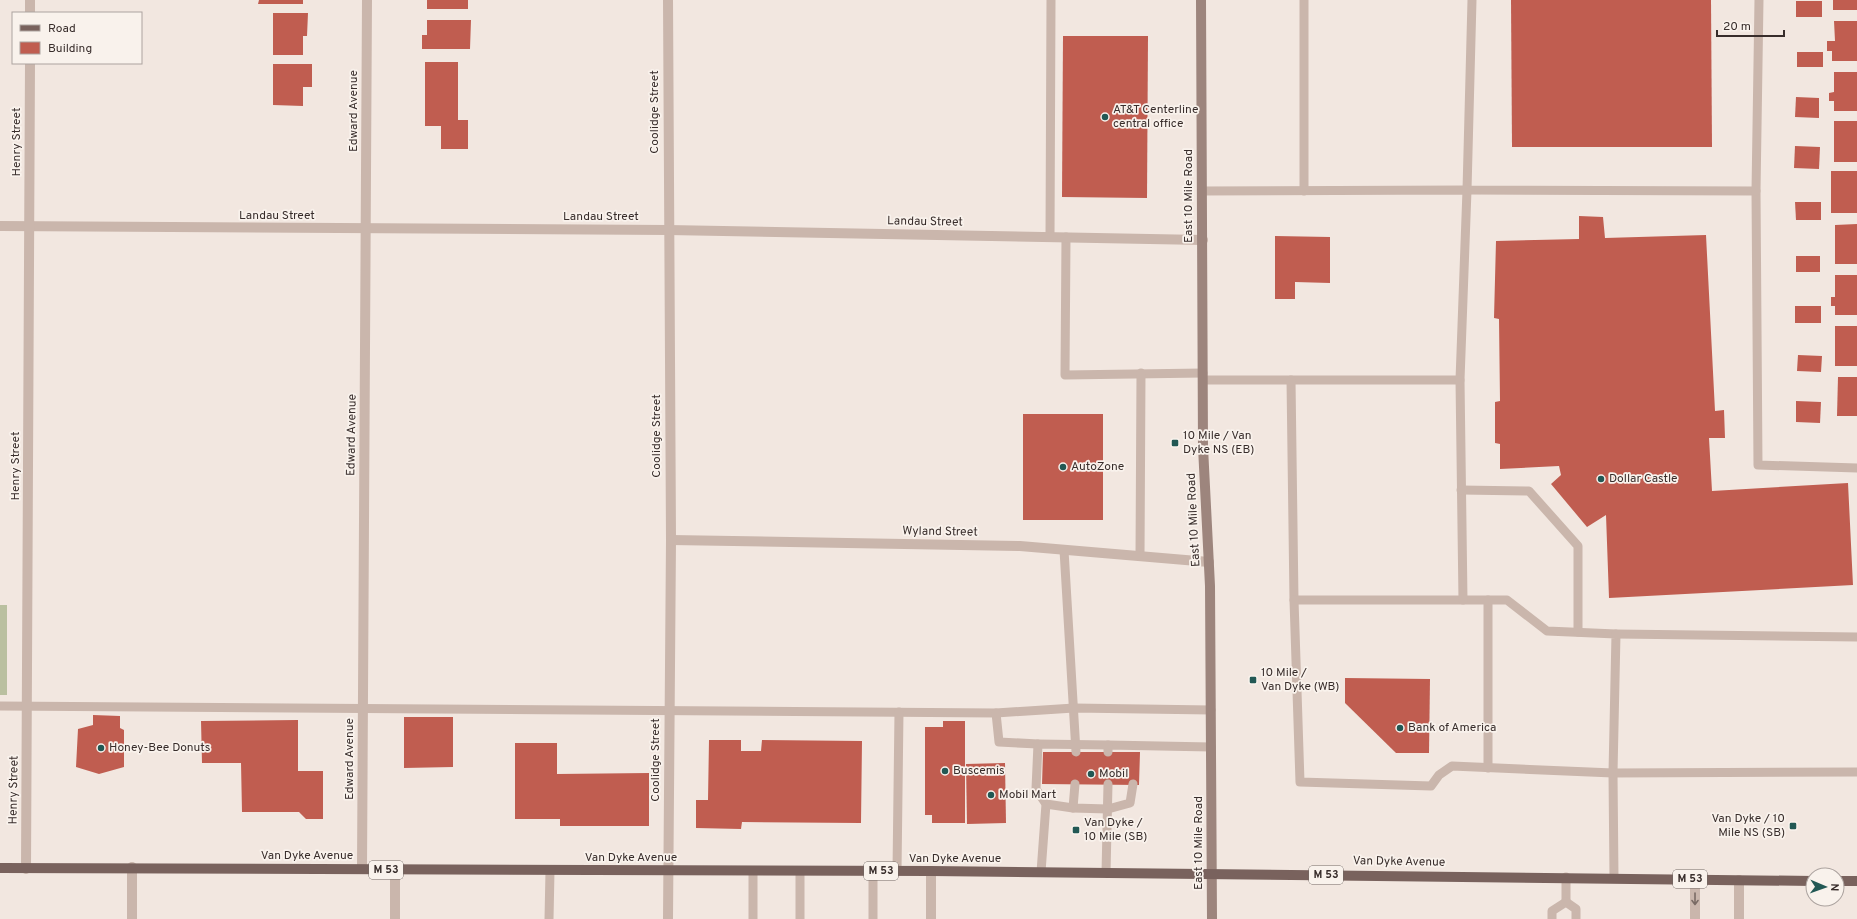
<svg xmlns="http://www.w3.org/2000/svg" width="1857" height="919" viewBox="0 0 1857 919" font-family="Overpass,sans-serif">
<rect width="100%" height="100%" fill="#f2e7e0"/>
<rect fill="#bac0a0" x="0" y="605" width="7" height="90"/>
<g fill="#c05d50">
<polygon points="259,0 303,0 303,4 258,4"/>
<rect x="427" y="0" width="41" height="9"/>
<polygon points="1511,0 1711,0 1712,147 1512,147"/>
<rect x="1833" y="0" width="24" height="10"/>
<rect x="1796" y="1" width="26" height="16"/>
<polygon points="273,13 308,13 307,36 303,36 303,55 273,55"/>
<polygon points="427,20 471,20 470,49 422,49 422,35 427,35"/>
<polygon points="1834,21 1857,21 1857,61 1832,61 1832,51 1827,51 1827,41 1835,41"/>
<polygon points="1063,36 1148,36 1147,198 1062,197"/>
<rect x="1797" y="52" width="26" height="15"/>
<polygon points="425,62 458,62 458,120 468,120 468,149 441,149 441,126 425,126"/>
<polygon points="273,64 312,64 312,87 303,87 303,106 273,105"/>
<polygon points="1834,72 1857,72 1857,111 1834,111 1834,101 1829,101 1829,93 1834,92"/>
<polygon points="1796,97 1819,98 1819,118 1795,117"/>
<rect x="1834" y="121" width="23" height="41"/>
<polygon points="1795,146 1820,147 1819,169 1794,168"/>
<rect x="1831" y="171" width="26" height="42"/>
<polygon points="1795,202 1821,202 1821,220 1796,220"/>
<polygon points="1579,216 1603,217 1605,238 1706,235 1715,411 1724,410 1725,438 1709,438 1712,491 1848,483 1853,585 1609,598 1606,515 1587,527 1551,484 1561,475 1559,466 1500,469 1500,444 1495,443 1495,402 1500,401 1499,319 1494,318 1496,241 1579,239"/>
<polygon points="1857,224 1857,264 1835,264 1835,225"/>
<polygon points="1275,236 1330,237 1330,283 1295,282 1295,299 1275,299"/>
<rect x="1796" y="256" width="24" height="16"/>
<polygon points="1835,275 1857,275 1857,315 1835,315 1835,306 1831,306 1831,297 1835,297"/>
<rect x="1795" y="306" width="26" height="17"/>
<rect x="1835" y="326" width="22" height="40"/>
<polygon points="1798,355 1822,356 1821,372 1797,371"/>
<polygon points="1838,377 1857,377 1857,416 1837,416"/>
<polygon points="1796,401 1821,402 1820,423 1796,422"/>
<rect x="1023" y="414" width="80" height="106"/>
<polygon points="1345,678 1430,679 1429,753 1396,753 1345,703"/>
<polygon points="93,715 120,716 120,728 124,730 124,767 99,774 76,767 78,729 93,725"/>
<polygon points="404,717 453,717 453,767 404,768"/>
<polygon points="298,720 298,771 323,771 323,819 306,819 299,812 242,812 241,763 202,763 201,721"/>
<polygon points="943,721 965,721 965,823 932,823 932,815 925,815 925,727 943,727"/>
<polygon points="709,740 741,740 741,751 761,751 762,740 862,741 861,823 742,822 741,829 696,828 696,800 708,800"/>
<polygon points="515,743 557,743 557,774 649,773 649,826 560,826 560,819 515,819"/>
<polygon points="1043,752 1140,752 1139,785 1042,784"/>
<polygon points="1005,763 1006,823 967,824 966,764"/>
</g>
<g fill="none" stroke-linecap="round" stroke-linejoin="round">
<g stroke="#cab6ac" stroke-width="9">
<polyline points="1304,0 1304,191"/>
<polyline points="1472,0 1467,190 1756,191 1758,465 1857,468"/>
<polyline points="1202,191 1467,190 1460,380 1203,380"/>
<polyline points="1756,191 1759,0"/>
<polyline points="1050,237 1051,0"/>
<polyline points="1066,237 1065,375 1203,373"/>
<polyline points="1291,380 1294,600 1507,600 1547,631 1616,634 1613,773 1614,878"/>
<polyline points="1460,380 1463,600"/>
<polyline points="1461,490 1529,491 1578,546 1578,632"/>
<polyline points="1064,550 1076,752"/>
<polyline points="1140,556 1141,373"/>
<polyline points="1294,600 1300,782 1431,786 1439,775 1452,766 1613,773 1857,772"/>
<polyline points="1488,600 1488,768"/>
<polyline points="1616,634 1857,637"/>
<polyline points="0,706 996,713 1074,708 1211,710"/>
<polyline points="996,713 999,742 1038,744"/>
<polyline points="1108,752 1108,745 1211,747"/>
<polyline points="1046,804 1073,808 1108,809 1130,803 1133,784"/>
<polyline points="1073,808 1075,784"/>
<polyline points="873,871 873,919"/>
<polyline points="897,871 899,712"/>
<polyline points="1041,872 1046,804 1036,789 1038,744 1108,745"/>
<polyline points="1106,873 1108,784"/>
<polyline points="1566,902 1566,877"/>
<polyline points="1566,902 1576,909 1576,919"/>
<polyline points="549,919 550,871"/>
<polyline points="753,919 753,871"/>
<polyline points="800,919 800,871"/>
<polyline points="1552,919 1552,911 1566,902"/>
</g>
<g stroke="#cab6ac" stroke-width="10">
<polyline points="30,0 30,13"/>
<polyline points="668,0 671,540 668,919"/>
<polyline points="0,226 668,230 1203,240"/>
<polyline points="671,540 1020,546 1209,562"/>
<polyline points="26,869 30,63"/>
<polyline points="362,869 367,0"/>
<polyline points="132,919 132,867"/>
<polyline points="395,919 395,870"/>
<polyline points="931,919 931,871"/>
<polyline points="1695,919 1695,879"/>
<polyline points="1739,919 1739,880"/>
</g>
<polyline stroke="#9d857d" stroke-width="10" points="1201,0 1203,447 1210,586 1212,919"/>
<g stroke="#79625d" stroke-width="10">
<polyline points="0,868 931,871 1813,881"/>
<polyline points="1837,881 1857,881"/>
</g>
</g>
<defs><path id="oneway-shaft" d="M-6 0H5M1.5-3L5.5 0L1.5 3" fill="none" stroke-width="1.6" stroke-linecap="round" stroke-linejoin="round"/></defs>
<use stroke="#7a6b65" href="#oneway-shaft" transform="translate(1695 899) rotate(90)"/>
<g fill="#225854" stroke="#f9f2ec" stroke-width="1.5">
<circle cx="1105" cy="117" r="4"/>
<rect x="1171" y="439" width="8" height="8" rx="2"/>
<circle cx="1063" cy="467" r="4"/>
<circle cx="1601" cy="479" r="4"/>
<rect x="1249" y="676" width="8" height="8" rx="2"/>
<circle cx="1400" cy="728" r="4"/>
<circle cx="101" cy="748" r="4"/>
<circle cx="945" cy="771" r="4"/>
<circle cx="1091" cy="774" r="4"/>
<circle cx="991" cy="795" r="4"/>
<rect x="1789" y="822" width="8" height="8" rx="2"/>
<rect x="1072" y="826" width="8" height="8" rx="2"/>
</g>
<g text-anchor="middle" dominant-baseline="central" stroke-width="3.5" stroke-linejoin="round" paint-order="stroke">
<g fill="#f9f2ec" stroke="#726865" stroke-width="1">
<rect x="369" y="861" width="34" height="18" rx="3"/>
<rect x="864" y="862" width="34" height="18" rx="3"/>
<rect x="1309" y="866" width="34" height="18" rx="3"/>
<rect x="1673" y="870" width="34" height="18" rx="3"/>
</g>
<g font-size="11" font-weight="bold" fill="#382d2b">
<text x="386" y="870">M 53</text>
<text x="881" y="871">M 53</text>
<text x="1326" y="875">M 53</text>
<text x="1690" y="879">M 53</text>
</g>
<g font-size="12" fill="#382d2b" stroke="#f9f2ec" text-anchor="start">
<text x="1113" y="110">AT&amp;T Centerline<tspan x="1113" dy="14">central office</tspan></text>
<text x="1183" y="436">10 Mile / Van<tspan x="1183" dy="14">Dyke NS (EB)</tspan></text>
<text x="1071" y="467">AutoZone</text>
<text x="1609" y="479">Dollar Castle</text>
<text x="1261" y="673">10 Mile /<tspan x="1261" dy="14">Van Dyke (WB)</tspan></text>
<text x="1408" y="728">Bank of America</text>
<text x="109" y="748">Honey-Bee Donuts</text>
<text x="953" y="771">Buscemis</text>
<text x="1099" y="774">Mobil</text>
<text x="999" y="795">Mobil Mart</text>
<text x="1785" y="819" text-anchor="end">Van Dyke / 10<tspan x="1785" dy="14">Mile NS (SB)</tspan></text>
<text x="1084" y="823">Van Dyke /<tspan x="1084" dy="14">10 Mile (SB)</tspan></text>
</g>
<g font-size="12" fill="#382d2b" stroke="#f9f2ec">
<text transform="translate(354 111) rotate(-90)">Edward Avenue</text>
<text transform="translate(655 112) rotate(-90)">Coolidge Street</text>
<text transform="translate(17 142) rotate(-90)">Henry Street</text>
<text transform="translate(1189 196) rotate(-90)">East 10 Mile Road</text>
<text x="277" y="216">Landau Street</text>
<text x="601" y="217">Landau Street</text>
<text transform="translate(925 222) rotate(1)">Landau Street</text>
<text transform="translate(352 435) rotate(-89)">Edward Avenue</text>
<text transform="translate(657 436) rotate(-90)">Coolidge Street</text>
<text transform="translate(16 466) rotate(-90)">Henry Street</text>
<text transform="translate(1194 520) rotate(-93)">East 10 Mile Road</text>
<text transform="translate(940 532) rotate(1)">Wyland Street</text>
<text transform="translate(350 759) rotate(-90)">Edward Avenue</text>
<text transform="translate(656 760) rotate(-90)">Coolidge Street</text>
<text transform="translate(14 790) rotate(-89)">Henry Street</text>
<text transform="translate(1199 843) rotate(-90)">East 10 Mile Road</text>
<text x="307" y="856">Van Dyke Avenue</text>
<text x="631" y="858">Van Dyke Avenue</text>
<text x="955" y="859">Van Dyke Avenue</text>
<text transform="translate(1399 862) rotate(1)">Van Dyke Avenue</text>
</g>
</g>
<rect x="12" y="12" width="130" height="52" fill="#f9f2ec" stroke="#aca39f"/>
<rect x="20" y="25" width="20" height="6" fill="#79625d" stroke="#aca39f"/>
<text x="48" y="32" font-size="12" fill="#382d2b">Road</text>
<rect x="20" y="42" width="20" height="12" fill="#c05d50" stroke="#aca39f"/>
<text x="48" y="52" font-size="12" fill="#382d2b">Building</text>
<g transform="translate(1825 887) rotate(92)"><circle r="19" fill="#f9f2ec" stroke="#aca39f"/>
<path d="M0-3L7 15L0 10L-7 15Z" fill="#225854"/>
<text y="-6" font-size="11" font-weight="bold" text-anchor="middle" fill="#382d2b">N</text>
</g>
<path d="M1717 30v6h67v-6" fill="none" stroke="#382d2b" stroke-width="2"/>
<text x="1723" y="30" font-size="12" fill="#382d2b" stroke="#f9f2ec" stroke-width="3" paint-order="stroke">20 m</text>
</svg>
